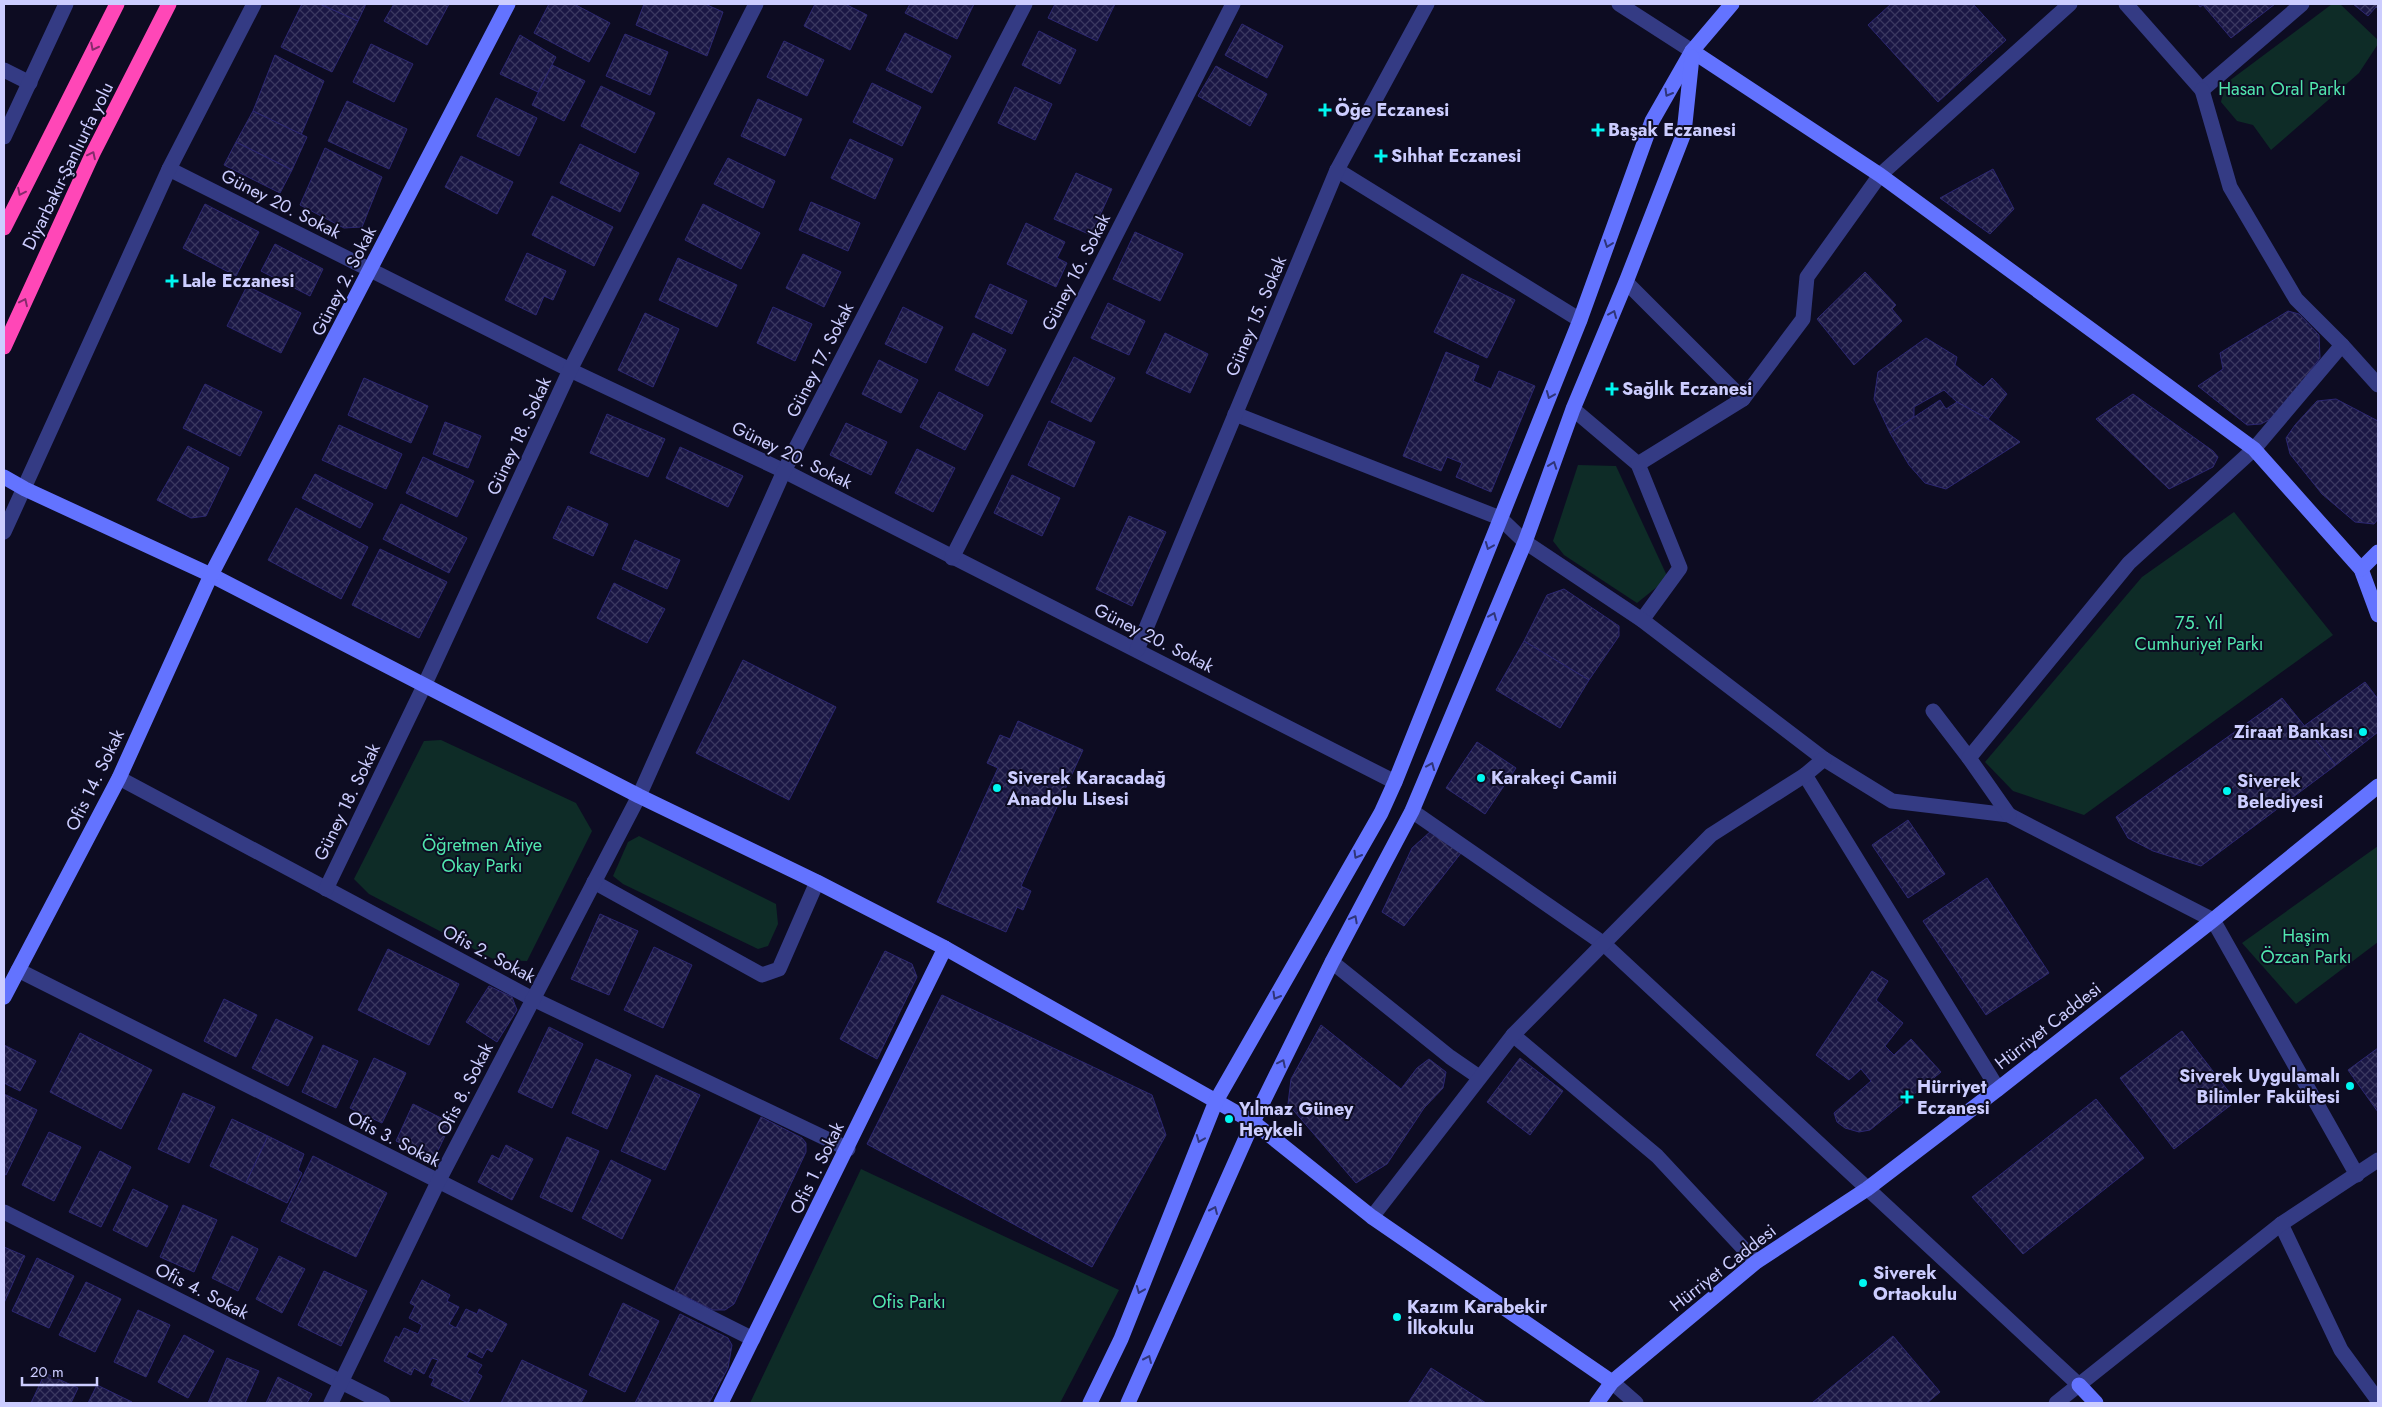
<svg xmlns="http://www.w3.org/2000/svg" width="2382" height="1407" viewBox="0 0 2382 1407" font-family="Jost,sans-serif">
<defs>
<pattern id="building-cross-hatch" width="8" height="8" patternUnits="userSpaceOnUse" patternTransform="scale(1.25)"><rect width="8" height="8" fill="#1a1744"/><path d="M0 0l8 8M0 8l8-8" fill="none" stroke="#3a3860"/></pattern>
</defs>
<rect width="100%" height="100%" fill="#0d0c22"/>
<g fill="#0e2c27">
<polygon points="2332,4 2340,4 2378,40 2378,44 2359,73 2271,150 2253,125 2237,121 2221,102 2225,84"/>
<polygon points="1578,465 1616,466 1668,578 1637,603 1564,555 1553,541"/>
<polygon points="2234,512 2333,635 2084,815 2013,791 1985,762 2142,577"/>
<polygon points="441,740 576,803 592,831 527,961 495,960 369,894 354,879 424,741"/>
<polygon points="639,836 776,904 778,924 768,946 758,949 623,884 613,876 628,842"/>
<polygon points="2378,846 2378,942 2296,1004 2242,943"/>
<polygon points="861,1169 1119,1290 1060,1403 750,1403"/>
</g>
<g fill="url(#building-cross-hatch)" stroke="#2c2771">
<polygon points="302,4 320,4 358,21 332,72 281,47"/>
<polygon points="320,4 366,4 358,21"/>
<polygon points="394,4 449,4 427,45 384,21"/>
<polygon points="549,4 574,4 610,23 589,62 534,33"/>
<polygon points="644,4 705,4 723,12 707,56 636,25"/>
<polygon points="815,4 845,4 867,15 850,50 804,26"/>
<polygon points="910,4 974,4 957,39 905,13"/>
<polygon points="1055,4 1115,4 1097,41 1048,18"/>
<polygon points="1891,4 1973,4 2006,40 1938,102 1868,25"/>
<polygon points="2198,4 2275,4 2231,38 2203,5 2200,7"/>
<polygon points="2353,4 2378,4 2378,9 2376,7 2368,16"/>
<polygon points="1242,24 1283,46 1267,78 1225,55"/>
<polygon points="1039,31 1076,50 1060,84 1022,65"/>
<polygon points="905,33 951,56 932,93 886,70"/>
<polygon points="625,34 668,52 650,95 606,76"/>
<polygon points="520,35 556,57 538,92 500,74"/>
<polygon points="784,41 824,60 807,96 767,77"/>
<polygon points="371,44 413,64 394,102 353,82"/>
<polygon points="275,55 324,81 301,135 253,111"/>
<polygon points="552,65 585,81 564,121 532,105"/>
<polygon points="1216,66 1267,94 1250,126 1198,96"/>
<polygon points="872,83 921,107 902,146 853,122"/>
<polygon points="601,86 655,113 635,153 581,126"/>
<polygon points="1015,87 1052,104 1035,140 998,123"/>
<polygon points="496,98 537,118 519,156 477,136"/>
<polygon points="758,99 802,119 785,156 741,136"/>
<polygon points="347,101 407,129 389,169 328,141"/>
<polygon points="253,111 307,137 292,170 236,142"/>
<polygon points="850,139 893,159 875,199 831,178"/>
<polygon points="236,142 292,170 280,193 224,165"/>
<polygon points="580,144 639,173 620,212 560,183"/>
<polygon points="325,148 382,177 362,227 344,228 300,205"/>
<polygon points="461,156 513,182 497,214 445,187"/>
<polygon points="728,158 775,181 763,208 714,184"/>
<polygon points="1993,169 2014,209 1990,234 1940,198"/>
<polygon points="1076,173 1112,189 1091,235 1054,219"/>
<polygon points="552,196 613,227 594,266 532,235"/>
<polygon points="811,202 860,223 848,251 799,230"/>
<polygon points="205,204 259,232 236,276 183,248"/>
<polygon points="703,204 760,233 741,269 685,240"/>
<polygon points="1026,223 1065,242 1057,258 1067,263 1056,287 1007,264"/>
<polygon points="1135,232 1183,254 1160,301 1113,279"/>
<polygon points="275,244 323,269 310,296 261,271"/>
<polygon points="527,253 566,271 553,300 544,296 536,315 505,300"/>
<polygon points="803,254 841,272 824,307 786,288"/>
<polygon points="678,258 737,285 717,327 659,300"/>
<polygon points="1865,272 1896,305 1892,309 1902,321 1854,365 1817,319"/>
<polygon points="1462,274 1515,300 1487,358 1434,332"/>
<polygon points="990,284 1027,301 1012,334 975,317"/>
<polygon points="247,286 301,313 281,353 227,326"/>
<polygon points="1108,303 1145,321 1129,355 1091,338"/>
<polygon points="773,307 812,324 795,361 757,343"/>
<polygon points="903,307 943,327 926,363 885,344"/>
<polygon points="2288,311 2299,314 2319,335 2320,358 2276,416 2261,424 2247,425 2198,386 2223,369 2220,353"/>
<polygon points="645,313 679,329 653,387 618,370"/>
<polygon points="973,333 1006,350 988,386 955,370"/>
<polygon points="1165,333 1208,354 1190,393 1146,373"/>
<polygon points="1926,338 1957,357 1955,365 1983,387 1992,378 2007,394 1988,419 1957,402 1944,390 1914,407 1914,417 1890,433 1874,399 1878,372"/>
<polygon points="1446,352 1479,366 1473,381 1491,389 1499,371 1535,386 1491,492 1456,477 1462,463 1447,457 1441,471 1403,456"/>
<polygon points="1074,357 1115,378 1091,422 1051,402"/>
<polygon points="879,360 918,380 901,413 862,394"/>
<polygon points="364,378 428,406 411,443 348,415"/>
<polygon points="205,384 262,412 240,456 183,428"/>
<polygon points="939,392 983,415 965,450 920,427"/>
<polygon points="2133,394 2213,451 2218,457 2213,467 2169,489 2096,419"/>
<polygon points="2336,399 2378,421 2378,519 2374,524 2355,522 2322,494 2290,454 2286,438 2295,425 2317,401"/>
<polygon points="1940,400 1946,409 1957,402 1988,419 2020,442 1946,489 1925,483 1909,465 1890,433"/>
<polygon points="607,414 665,439 648,477 590,453"/>
<polygon points="1049,421 1095,442 1074,487 1028,465"/>
<polygon points="445,422 481,436 468,468 433,454"/>
<polygon points="846,423 887,442 871,475 830,455"/>
<polygon points="339,425 402,454 386,489 322,460"/>
<polygon points="188,446 229,468 206,516 191,518 157,500"/>
<polygon points="680,447 743,476 728,507 666,478"/>
<polygon points="917,449 955,468 933,512 895,493"/>
<polygon points="423,457 474,481 457,517 406,493"/>
<polygon points="315,474 373,504 360,528 302,498"/>
<polygon points="1012,475 1060,498 1042,536 994,513"/>
<polygon points="401,504 467,538 449,573 383,539"/>
<polygon points="568,506 608,524 593,556 553,538"/>
<polygon points="296,508 368,547 341,599 268,560"/>
<polygon points="1129,516 1166,532 1132,606 1096,589"/>
<polygon points="635,540 680,560 667,589 622,569"/>
<polygon points="380,549 447,582 419,638 352,605"/>
<polygon points="614,583 665,609 647,643 597,618"/>
<polygon points="1564,589 1619,626 1619,636 1589,680 1524,641 1547,595"/>
<polygon points="1524,641 1589,680 1560,728 1496,690"/>
<polygon points="743,660 836,707 789,800 696,753"/>
<polygon points="2365,682 2378,699 2378,732 2336,765 2304,726"/>
<polygon points="2282,698 2336,765 2201,866 2153,851 2128,838 2116,817"/>
<polygon points="1018,721 1083,750 1021,886 1031,891 1023,910 1017,907 1006,932 937,902 998,768 987,763 1000,735 1010,739"/>
<polygon points="1477,742 1516,768 1485,814 1446,788"/>
<polygon points="1908,820 1945,874 1908,898 1872,845"/>
<polygon points="1431,831 1461,853 1404,926 1382,912 1412,848"/>
<polygon points="1987,878 2049,973 1986,1015 1923,921"/>
<polygon points="600,914 638,931 609,995 571,979"/>
<polygon points="654,947 692,965 663,1028 624,1010"/>
<polygon points="388,949 459,984 429,1045 358,1010"/>
<polygon points="885,951 912,964 917,977 877,1059 840,1039"/>
<polygon points="1872,971 1888,981 1876,1000 1903,1023 1885,1046 1894,1055 1911,1039 1941,1072 1870,1130 1859,1132 1845,1128 1837,1122 1834,1113 1871,1081 1861,1069 1849,1080 1816,1055"/>
<polygon points="489,986 512,997 517,1010 497,1042 466,1022"/>
<polygon points="942,995 1152,1095 1166,1135 1092,1267 867,1144"/>
<polygon points="224,999 257,1015 236,1057 204,1041"/>
<polygon points="276,1019 313,1037 288,1086 252,1068"/>
<polygon points="1321,1025 1401,1089 1417,1068 1429,1059 1446,1072 1443,1088 1424,1108 1387,1164 1356,1183 1288,1104 1291,1079"/>
<polygon points="549,1027 583,1044 552,1108 518,1092"/>
<polygon points="2182,1031 2236,1101 2174,1149 2120,1078"/>
<polygon points="80,1033 152,1070 121,1129 50,1092"/>
<polygon points="4,1045 36,1061 20,1091 4,1083"/>
<polygon points="323,1045 358,1061 336,1108 302,1092"/>
<polygon points="2378,1048 2378,1112 2348,1070"/>
<polygon points="374,1058 406,1073 382,1123 350,1108"/>
<polygon points="1520,1058 1563,1091 1530,1135 1487,1102"/>
<polygon points="596,1059 631,1075 607,1129 572,1113"/>
<polygon points="656,1075 700,1095 665,1170 621,1151"/>
<polygon points="183,1093 215,1107 189,1163 158,1149"/>
<polygon points="4,1094 37,1110 6,1175 4,1174"/>
<polygon points="2096,1099 2144,1158 2023,1254 1972,1197"/>
<polygon points="413,1104 451,1123 434,1159 396,1141"/>
<polygon points="761,1117 802,1138 806,1143 806,1152 734,1304 725,1310 713,1310 674,1291"/>
<polygon points="232,1119 268,1136 246,1183 210,1166"/>
<polygon points="49,1132 81,1147 54,1201 22,1185"/>
<polygon points="268,1136 304,1154 298,1170 302,1173 287,1203 246,1183"/>
<polygon points="567,1137 599,1151 572,1212 540,1197"/>
<polygon points="506,1145 533,1159 512,1200 478,1182 492,1155 499,1159"/>
<polygon points="100,1151 131,1167 101,1227 69,1212"/>
<polygon points="313,1156 387,1193 356,1257 281,1221"/>
<polygon points="611,1160 651,1180 622,1239 582,1218"/>
<polygon points="133,1189 168,1206 147,1247 113,1230"/>
<polygon points="183,1205 217,1220 194,1272 160,1257"/>
<polygon points="232,1236 258,1249 238,1291 212,1278"/>
<polygon points="4,1247 25,1256 4,1303"/>
<polygon points="279,1256 305,1269 282,1313 256,1299"/>
<polygon points="37,1258 74,1276 49,1328 12,1311"/>
<polygon points="324,1271 367,1291 341,1346 298,1325"/>
<polygon points="422,1280 450,1295 447,1301 459,1307 449,1324 456,1328 466,1309 477,1314 479,1309 507,1324 492,1352 487,1349 482,1358 469,1351 466,1357 482,1365 477,1373 482,1376 468,1403 431,1385 434,1379 429,1377 438,1360 432,1358 424,1374 414,1368 411,1375 384,1361 396,1336 399,1338 404,1328 418,1334 422,1325 409,1318 415,1306 410,1303"/>
<polygon points="86,1282 121,1299 95,1352 59,1335"/>
<polygon points="623,1303 659,1321 625,1392 589,1375"/>
<polygon points="138,1310 170,1325 146,1377 114,1362"/>
<polygon points="680,1314 728,1338 732,1345 728,1368 709,1403 635,1403"/>
<polygon points="184,1335 214,1351 188,1398 158,1382"/>
<polygon points="1893,1336 1940,1392 1927,1403 1812,1403"/>
<polygon points="227,1358 259,1371 245,1403 208,1403"/>
<polygon points="522,1360 587,1391 581,1403 501,1403"/>
<polygon points="1431,1368 1486,1403 1408,1403"/>
<polygon points="45,1373 78,1388 71,1403 31,1403"/>
<polygon points="278,1377 312,1394 307,1403 266,1403"/>
<polygon points="97,1385 132,1402 131,1403 88,1403"/>
</g>
<g fill="none" stroke-linecap="round" stroke-linejoin="round">
<g stroke="#343b84" stroke-width="15">
<polyline points="1619,4 1692,51"/>
<polyline points="2126,4 2202,90 2302,4"/>
<polyline points="4,70 30,83"/>
<polyline points="4,137 66,4"/>
<polyline points="169,169 570,370 784,471 1395,782"/>
<polyline points="1337,170 1580,320"/>
<polyline points="1626,282 1743,399"/>
<polyline points="2342,345 2378,385"/>
<polyline points="1573,409 1638,464 1680,568 1642,620"/>
<polyline points="1235,414 1500,518 1525,542 1642,620 1824,759 1892,801 2009,815 2213,920 2357,1175"/>
<polyline points="1638,464 1743,399 1803,319 1807,277 1880,175 2070,4"/>
<polyline points="4,532 169,169 254,4"/>
<polyline points="952,558 1233,4"/>
<polyline points="1137,650 1337,170 1427,4"/>
<polyline points="1933,711 1969,758"/>
<polyline points="1805,775 1998,1089"/>
<polyline points="119,778 533,999 848,1149"/>
<polyline points="1412,811 1604,944 2079,1385"/>
<polyline points="2009,815 1969,758 2129,563 2254,449 2342,345 2296,299 2230,187 2202,90"/>
<polyline points="594,882 762,975 779,969 817,882"/>
<polyline points="326,889 424,686 570,370 756,4"/>
<polyline points="1332,962 1450,1057 1479,1077"/>
<polyline points="18,970 753,1339"/>
<polyline points="1513,1035 1657,1156 1756,1262"/>
<polyline points="4,1212 383,1403"/>
<polyline points="1372,1217 1513,1035 1711,835 1805,775 1824,759"/>
<polyline points="2281,1224 2341,1350 2377,1399"/>
<polyline points="1612,1382 1636,1403"/>
<polyline points="331,1403 438,1182 639,796 784,471 1025,4"/>
<polyline points="2056,1403 2281,1224 2378,1160"/>
</g>
<g stroke="#6373ff" stroke-width="15">
<polyline points="1692,51 1880,175 2254,449 2361,569 2378,615"/>
<polyline points="4,477 25,489 211,575 639,796 817,882 945,948 1253,1122 1372,1217 1612,1382"/>
<polyline points="2361,569 2378,552"/>
<polyline points="4,997 119,778 211,575 508,4"/>
<polyline points="2079,1385 2096,1403"/>
<polyline points="721,1403 945,948"/>
<polyline points="1090,1403 1121,1339 1216,1101 1381,813 1395,782 1580,320 1652,121 1692,51 1732,4"/>
<polyline points="1128,1403 1253,1122 1332,962 1412,811 1525,542 1573,409 1626,282 1684,133 1692,57"/>
<polyline points="1597,1403 1612,1382 1756,1262 1867,1189 1998,1089 2213,920 2378,786"/>
</g>
<g stroke="#ff47b7" stroke-width="15">
<polyline points="4,228 117,4"/>
<polyline points="4,347 93,153 169,4"/>
</g>
</g>
<defs><path id="oneway-chevron" d="M-2-3.5L2.5 0L-2 3.5" fill="none" stroke-width="1.6" stroke-linecap="round" stroke-linejoin="round" transform="scale(1.25)"/></defs>
<g stroke="#862a6c">
<use href="#oneway-chevron" transform="translate(94 47) rotate(117)"/>
<use href="#oneway-chevron" transform="translate(92 155) rotate(-64)"/>
<use href="#oneway-chevron" transform="translate(21 192) rotate(116)"/>
<use href="#oneway-chevron" transform="translate(24 302) rotate(-65)"/>
</g>
<g stroke="#2f357a">
<use href="#oneway-chevron" transform="translate(1668 93) rotate(120)"/>
<use href="#oneway-chevron" transform="translate(1608 244) rotate(110)"/>
<use href="#oneway-chevron" transform="translate(1613 314) rotate(-67)"/>
<use href="#oneway-chevron" transform="translate(1550 395) rotate(112)"/>
<use href="#oneway-chevron" transform="translate(1553 465) rotate(-70)"/>
<use href="#oneway-chevron" transform="translate(1489 546) rotate(112)"/>
<use href="#oneway-chevron" transform="translate(1493 616) rotate(-67)"/>
<use href="#oneway-chevron" transform="translate(1431 766) rotate(-67)"/>
<use href="#oneway-chevron" transform="translate(1357 855) rotate(120)"/>
<use href="#oneway-chevron" transform="translate(1354 919) rotate(-62)"/>
<use href="#oneway-chevron" transform="translate(1276 996) rotate(120)"/>
<use href="#oneway-chevron" transform="translate(1282 1063) rotate(-64)"/>
<use href="#oneway-chevron" transform="translate(1200 1139) rotate(112)"/>
<use href="#oneway-chevron" transform="translate(1214 1210) rotate(-66)"/>
<use href="#oneway-chevron" transform="translate(1140 1290) rotate(112)"/>
<use href="#oneway-chevron" transform="translate(1148 1359) rotate(-66)"/>
</g>
<g fill="#00f7f1" stroke="#0d0c22" stroke-width="2">
<path d="M1322.5 102.5h5v5h5v5h-5v5h-5v-5h-5v-5h5z"/>
<path d="M1595.5 122.5h5v5h5v5h-5v5h-5v-5h-5v-5h5z"/>
<path d="M1378.5 148.5h5v5h5v5h-5v5h-5v-5h-5v-5h5z"/>
<path d="M169.5 273.5h5v5h5v5h-5v5h-5v-5h-5v-5h5z"/>
<path d="M1609.5 381.5h5v5h5v5h-5v5h-5v-5h-5v-5h5z"/>
<circle cx="2363" cy="732" r="5"/>
<circle cx="1481" cy="778" r="5"/>
<circle cx="997" cy="788" r="5"/>
<circle cx="2227" cy="791" r="5"/>
<circle cx="2350" cy="1086" r="5"/>
<path d="M1904.5 1089.5h5v5h5v5h-5v5h-5v-5h-5v-5h5z"/>
<circle cx="1229" cy="1119" r="5"/>
<circle cx="1863" cy="1283" r="5"/>
<circle cx="1397" cy="1317" r="5"/>
</g>
<g text-anchor="middle" dominant-baseline="central" stroke-width="4" stroke-linejoin="round" paint-order="stroke">
<g font-size="18" fill="#51e6ae" stroke="#0d0c22">
<text x="2282" y="89">Hasan Oral Parkı</text>
<text x="2199" y="623">75. Yıl<tspan x="2199" dy="21">Cumhuriyet Parkı</tspan></text>
<text x="482" y="845">Öğretmen Atiye<tspan x="482" dy="21">Okay Parkı</tspan></text>
<text x="2306" y="936">Haşim<tspan x="2306" dy="21">Özcan Parkı</tspan></text>
<text x="909" y="1302">Ofis Parkı</text>
</g>
<g font-size="18" font-weight="bold" fill="#cccdff" stroke="#0d0c22" text-anchor="start">
<text x="1335" y="110">Öğe Eczanesi</text>
<text x="1608" y="130">Başak Eczanesi</text>
<text x="1391" y="156">Sıhhat Eczanesi</text>
<text x="182" y="281">Lale Eczanesi</text>
<text x="1622" y="389">Sağlık Eczanesi</text>
<text x="2353" y="732" text-anchor="end">Ziraat Bankası</text>
<text x="1007" y="778">Siverek Karacadağ<tspan x="1007" dy="21">Anadolu Lisesi</tspan></text>
<text x="1491" y="778">Karakeçi Camii</text>
<text x="2237" y="781">Siverek<tspan x="2237" dy="21">Belediyesi</tspan></text>
<text x="2340" y="1076" text-anchor="end">Siverek Uygulamalı<tspan x="2340" dy="21">Bilimler Fakültesi</tspan></text>
<text x="1917" y="1087">Hürriyet<tspan x="1917" dy="21">Eczanesi</tspan></text>
<text x="1239" y="1109">Yılmaz Güney<tspan x="1239" dy="21">Heykeli</tspan></text>
<text x="1873" y="1273">Siverek<tspan x="1873" dy="21">Ortaokulu</tspan></text>
<text x="1407" y="1307">Kazım Karabekir<tspan x="1407" dy="21">İlkokulu</tspan></text>
</g>
<g font-size="18" fill="#cccdff" stroke="#0d0c22">
<text transform="translate(68 166) rotate(-64)">Diyarbakır-Şanlıurfa yolu</text>
<text transform="translate(281 204) rotate(27)">Güney 20. Sokak</text>
<text transform="translate(1076 272) rotate(-63)">Güney 16. Sokak</text>
<text transform="translate(344 281) rotate(-63)">Güney 2. Sokak</text>
<text transform="translate(1256 316) rotate(-67)">Güney 15. Sokak</text>
<text transform="translate(820 360) rotate(-63)">Güney 17. Sokak</text>
<text transform="translate(519 436) rotate(-65)">Güney 18. Sokak</text>
<text transform="translate(792 455) rotate(26)">Güney 20. Sokak</text>
<text transform="translate(1154 638) rotate(27)">Güney 20. Sokak</text>
<text transform="translate(95 780) rotate(-64)">Ofis 14. Sokak</text>
<text transform="translate(347 802) rotate(-64)">Güney 18. Sokak</text>
<text transform="translate(489 954) rotate(28)">Ofis 2. Sokak</text>
<text transform="translate(2048 1026) rotate(-38)">Hürriyet Caddesi</text>
<text transform="translate(465 1089) rotate(-63)">Ofis 8. Sokak</text>
<text transform="translate(394 1139) rotate(27)">Ofis 3. Sokak</text>
<text transform="translate(817 1168) rotate(-64)">Ofis 1. Sokak</text>
<text transform="translate(1723 1268) rotate(-38)">Hürriyet Caddesi</text>
<text transform="translate(202 1291) rotate(27)">Ofis 4. Sokak</text>
</g>
</g>
<rect width="2382" height="1407" fill="none" stroke="#cccdff" stroke-width="10"/>
<path d="M22 1377v8h75v-8" fill="none" stroke="#cccdff" stroke-width="2.5"/>
<text x="30" y="1377" font-size="15" fill="#cccdff" stroke="#0d0c22" stroke-width="4" paint-order="stroke">20 m</text>
</svg>
